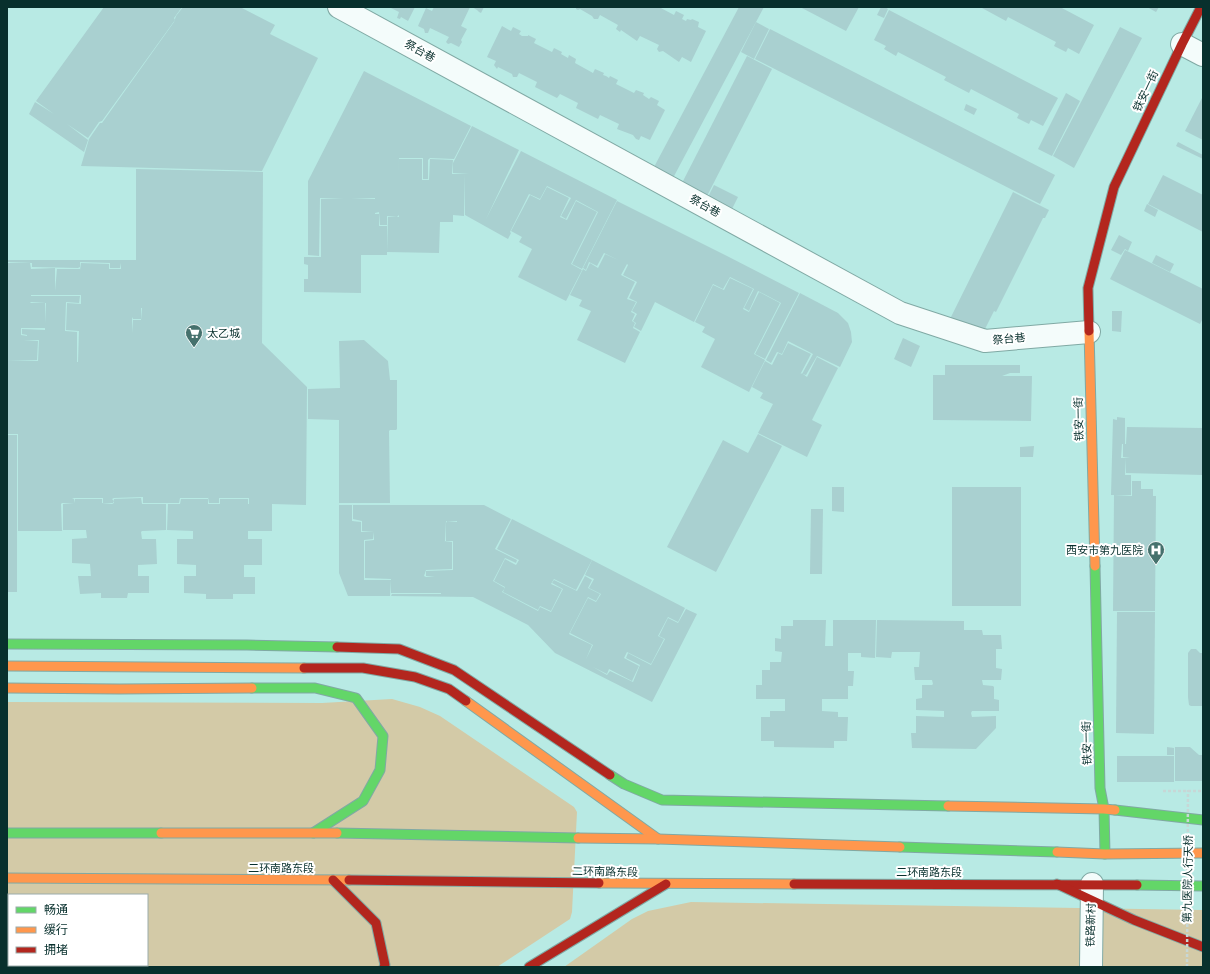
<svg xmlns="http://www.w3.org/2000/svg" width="1210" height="974" viewBox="0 0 1210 974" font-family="'Fira Sans Condensed','Noto Sans SC',sans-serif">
<rect width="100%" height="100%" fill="#b8eae4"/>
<g fill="#d3caa7" fill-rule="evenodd">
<path d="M392 699 420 707 440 716 574 807 577 812 572 912 570 919 497 967H7V702L322 703ZM9 895H147V965H9Z"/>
<polygon points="691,902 1203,910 1203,967 564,967 632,919 648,911"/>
</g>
<g fill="#a9d0d0" fill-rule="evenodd">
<polygon points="104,7 182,7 174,18 175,20 102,121 99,122 88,138 67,124 88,140 84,152 29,114 35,102 54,114 36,101"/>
<polygon points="183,7 240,7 275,25 270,34 318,58 262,171 81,166 89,139 100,123 102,123 174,22 176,16"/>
<polygon points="389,7 415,7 408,21 401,17 400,19 397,18 399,12"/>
<polygon points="434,7 470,7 461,26 467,29 461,40 462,42 459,47 451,43 448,44 446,42 449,37 430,28 428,33 425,33 424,29 418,26 426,8 432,11"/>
<polygon points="472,7 484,7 481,13 479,12 477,10"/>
<polygon points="576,7 659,7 674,15 676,11 684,15 682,19 686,21 687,19 691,20 692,19 699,22 698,27 706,31 691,62 682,57 679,62 663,51 659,52 657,49 659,45 640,36 637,41 621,30 620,32 616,29 618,25 600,15 598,19 594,19 592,16 580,9 578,10 576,9"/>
<polygon points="739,7 764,7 673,178 654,167"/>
<polygon points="800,7 859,7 846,31"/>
<polygon points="881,7 885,7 888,9 884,18 877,15"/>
<polygon points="983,7 1060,7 1094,25 1079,54 1068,48 1066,52 1054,46 1056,42 1008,17 1006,21 982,8"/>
<polygon points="1147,7 1159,7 1156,12"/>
<polygon points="889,10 1058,98 1043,126 1031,120 1029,124 1017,118 1019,114 971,89 969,93 944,80 946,77 898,52 896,56 884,49 886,46 874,40"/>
<polygon points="756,22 769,29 754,59 741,52"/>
<polygon points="502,26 511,31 513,27 521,31 519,34 522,36 528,36 528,35 536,39 534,43 552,52 554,48 562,52 561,54 568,58 569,55 576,59 575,63 593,73 595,69 604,73 603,75 606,76 609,78 610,76 618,80 616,84 634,93 636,90 644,93 643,95 649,99 651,97 659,101 657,105 665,110 650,140 641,136 639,140 636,139 633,135 617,129 619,124 600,115 598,119 576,108 578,103 560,94 557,98 535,87 537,82 519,73 517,77 513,77 512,74 498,67 497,69 494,65 496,61 487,57"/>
<polygon points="1120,27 1142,38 1074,168 1053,156"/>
<polygon points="770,29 1055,175 1040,204 755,59"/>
<polygon points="747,56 772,69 707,196 682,183"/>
<polygon points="364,71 471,126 454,159 430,158 428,160 428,179 423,179 423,158 399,158 398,185 399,159 422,159 422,180 429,180 430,159 453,160 452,174 465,174 464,216 453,215 453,222 440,222 439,253 387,252 388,217 400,217 399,217 399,215 397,217 387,216 387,225 380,225 379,212 375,213 375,198 351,198 375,199 375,214 379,214 379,226 387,226 387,255 361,255 361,293 304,292 304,279 308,279 308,265 304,264 304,257 321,257 321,199 344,199 320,198 319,256 308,255 308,181"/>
<polygon points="1066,93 1080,101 1052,156 1038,149"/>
<polygon points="1203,96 1203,140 1185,131"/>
<polygon points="966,104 977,109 974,115 964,110"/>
<polygon points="472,126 519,150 486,219 521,151 617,200 582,269 572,264 598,212 576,200 566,219 561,216 571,198 547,186 540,199 529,194 510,232 511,233 508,239 465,215 465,174 469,174 453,173 453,163"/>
<polygon points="1178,142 1203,155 1203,159 1176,146"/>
<path d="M136 169 263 172 262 343 307 387 306 505 272 504V531H248V539H262V565H244V577H255V594H233V599H206V594L184 593V576H196V565L177 564V539H193V531L167 530 168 504H180L181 499H208V504H220V499H248V504H254H249V498H219V503H209L208 497V498H180L179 503H143V497L114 498 112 499 114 501 113 503H103V498H72L74 499V503H62L61 504 62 531H18V434H7V360L38 361 39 340H27V335L22 334V329L45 330V328H21V335L27 336V340H24L38 341 37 360H7V263H30L31 269 55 268V291L57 269H80V270L81 263 109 264V269H121V263H145H121L120 268H110V263L80 262V267L78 268 32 267V263L7 262V260H136ZM31 296V295H81V304L67 303V305L66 330 79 331 78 362H77V332L65 331 66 302 79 303 80 296ZM31 302 46 303 45 323V303H30ZM141 308H142L141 320H133L132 333V317L133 319H141Z"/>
<polygon points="1163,175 1203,195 1203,232 1148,204"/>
<polygon points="714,185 738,197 732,209 708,197"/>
<polygon points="547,187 569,198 560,217 567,220 576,201 597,212 571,264 582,270 566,301 518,277 532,249 519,242 522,237 511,231 530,195 540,200"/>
<polygon points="1013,192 1049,210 1045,218 1043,218 996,312 994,311 982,335 950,319"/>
<polygon points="617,201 727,256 721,268 727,256 799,293 765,359 755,354 781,303 758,291 749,311 744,308 754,289 730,277 723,289 713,284 694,322 655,302 641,331 634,327 636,323 633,321 637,314 632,311 637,302 629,298 637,282 623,275 628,265 627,264 621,275 635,282 627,299 636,302 631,312 635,314 632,321 635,323 633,328 640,332 625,363 577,340 591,311 579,306 582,300 570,295 583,269 586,271 590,263 598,268 605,254 618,260 604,253 597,266 589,262 586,270 583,268"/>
<polygon points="1147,204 1158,210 1155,217 1144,211"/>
<polygon points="1119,235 1132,242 1128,251 1125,249 1121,255 1111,250"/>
<polygon points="1125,250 1203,289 1203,318 1200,324 1110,279"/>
<polygon points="1156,255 1174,264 1170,272 1152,263"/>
<polygon points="730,278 753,289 743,309 749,312 759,292 780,303 754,354 765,360 749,392 701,367 715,339 702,332 705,327 695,322 713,285 724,290"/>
<polygon points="800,293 838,313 848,323 851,332 852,342 840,367 817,356 806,375 802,374 813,354 788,341 782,354 777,352 771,363 766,360"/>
<polygon points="1112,311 1122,311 1121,332 1112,331"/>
<polygon points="903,338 920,346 911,367 894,359"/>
<polygon points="364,340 388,361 390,380 397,380 397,429 396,430 390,430 389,431 390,503 339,503 339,420 308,419 308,389 340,388 339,341"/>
<polygon points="788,343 811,354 801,373 800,373 803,374 807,377 817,357 838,368 812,420 822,425 807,457 758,433 773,404 760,398 763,393 752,387 765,361 772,365 778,353 782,355"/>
<polygon points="945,365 1020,365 1020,373 1010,373 1002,376 1032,376 1031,421 933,420 933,375 945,375"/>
<polygon points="1117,417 1125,418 1125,444 1122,444 1121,458 1126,458 1125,475 1131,475 1131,495 1111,495 1113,419 1117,420"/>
<polygon points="1127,427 1203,428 1203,475 1126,473 1126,458 1130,458 1123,457 1123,444 1126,444"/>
<polygon points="758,434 782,446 716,572 667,547 723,440 748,453"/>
<rect x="7" y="435" width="10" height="157"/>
<polygon points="1034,446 1033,457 1020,457 1020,447"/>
<polygon points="1132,481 1141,481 1141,489 1153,489 1153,496 1156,496 1155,611 1113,611 1114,495 1132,496"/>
<polygon points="832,487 844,487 844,512 832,511"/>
<rect x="952" y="487" width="69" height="119"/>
<polygon points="141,498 142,504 166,504 166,530 142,531 141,532 142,539 156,539 157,564 138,565 138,576 149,576 149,593 128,593 127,598 101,598 101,593 80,594 78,576 91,576 90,564 72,563 72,539 87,538 86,530 63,530 63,504 74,503 75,499 102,499 102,503 112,504 114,503 114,499"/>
<polygon points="339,505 352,505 352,521 361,522 361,532 374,532 373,539 364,540 364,580 391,580 390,596 348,596 339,573"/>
<path d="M353 505H484L511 519 495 549 517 560 516 563 505 558 493 581 505 588 502 592 538 611 540 607 551 612 563 589 552 583 554 580 577 591 585 576 592 580 588 588 600 594 596 601 588 597 569 634 592 645 586 659 593 645 570 633 588 598 596 602 601 594 589 588 594 579 585 575 592 560 685 608 678 622 668 617 658 636 664 639 651 664 627 652 624 658 639 666 632 681 609 669 607 674 593 667 607 675 610 671 633 682 640 665 626 658 628 653 651 665 665 639 659 636 668 618 678 623 686 609 697 614 652 702 555 653 528 625 473 597 391 596 392 594H441V593H391V579L365 578V541L374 540V532L362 531V521L353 519ZM446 521H457V522L447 521 446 523V541H453V570L426 571V576L435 577H426L424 576 426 570 452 569V542L444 541H445Z"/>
<polygon points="811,509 823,509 822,574 810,574"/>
<polygon points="512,519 592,560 576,590 554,579 551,584 562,589 551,611 540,606 538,610 503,592 505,587 494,581 505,559 516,565 519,560 497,549"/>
<polygon points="1117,612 1155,612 1154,734 1116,733"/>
<polygon points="793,620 826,620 825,646 833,646 833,620 876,620 875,658 861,657 861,653 848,653 848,671 854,671 853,686 848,686 848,699 822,699 822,711 838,712 838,717 848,717 847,741 834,741 834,748 774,747 774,741 761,741 761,717 770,717 770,711 785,711 785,699 756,699 756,685 762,685 762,670 770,670 770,662 781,662 782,652 775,651 775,638 781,639 781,626 793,626"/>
<polygon points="877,620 964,621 964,630 982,630 983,635 1001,635 1002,649 996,649 996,668 1002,669 1001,680 982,680 983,685 993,686 994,687 994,699 999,700 999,711 972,711 971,713 972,717 996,716 996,728 976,749 912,748 911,733 916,733 916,716 944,717 944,711 916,710 916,699 922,698 922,685 932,685 933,684 932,680 915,680 914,667 919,667 920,652 892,652 891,658 876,657"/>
<polygon points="1191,649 1196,649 1200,653 1203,653 1203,706 1191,706 1189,705 1188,697 1188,653"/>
<polygon points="1167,747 1174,748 1174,755 1167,755"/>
<polygon points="1175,747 1190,747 1199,755 1203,755 1203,781 1175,781"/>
<rect x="1117" y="756" width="57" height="26"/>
</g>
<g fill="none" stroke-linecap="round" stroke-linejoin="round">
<defs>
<g id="street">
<polyline points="339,7 900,313 985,341 1089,332"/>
<polyline points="1182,44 1203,55"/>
<polyline points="1091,967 1092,884"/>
</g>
<g id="fast">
<polyline points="1095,566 1100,788 1104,809 1105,854"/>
<polyline points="7,644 247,645 337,647"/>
<polyline points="252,688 315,688 356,698 383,736 380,770 363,801 313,833"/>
<polyline points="610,775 624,784 662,800 948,806"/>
<polyline points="1115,810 1203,820"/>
<polyline points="7,833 161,833"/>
<polyline points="337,833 578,838"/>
<polyline points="900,847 1057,852"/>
<polyline points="1137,885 1203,886"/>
</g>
<g id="slow">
<polyline points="1089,331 1095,566"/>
<polyline points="7,666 304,668"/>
<polyline points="7,688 119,689 252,688"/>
<polyline points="466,701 658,839"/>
<polyline points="948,806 1104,809 1115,810"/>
<polyline points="161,833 337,833"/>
<polyline points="578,838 658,839 900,847"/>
<polyline points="1057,852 1105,854 1203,853"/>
<polyline points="7,878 349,880"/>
<polyline points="599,883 794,884"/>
</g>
<g id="jam">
<polyline points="1089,331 1088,288 1114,187 1182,44 1201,7"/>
<polyline points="337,647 399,649 454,670 610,775"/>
<polyline points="304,668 363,668 415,677 449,689 466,701"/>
<polyline points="333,880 376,923 385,965 384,967"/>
<polyline points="349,880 599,883"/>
<polyline points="794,884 1137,885"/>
<polyline points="1057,884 1134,920 1203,947"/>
<polyline points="529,967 666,884"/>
</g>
</defs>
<use href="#street" stroke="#80a9a4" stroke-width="24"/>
<use href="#fast" stroke="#80a9a4" stroke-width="11"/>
<use href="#slow" stroke="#80a9a4" stroke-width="11"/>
<use href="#jam" stroke="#80a9a4" stroke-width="11"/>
<polyline stroke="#c7d7d6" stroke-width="2.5" stroke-dasharray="3 2" stroke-linecap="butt" points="1163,791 1203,791"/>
<use href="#street" stroke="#f4fcfb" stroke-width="22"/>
<use href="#fast" stroke="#63d668" stroke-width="9"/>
<use href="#slow" stroke="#ff974d" stroke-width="9"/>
<use href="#jam" stroke="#b3261e" stroke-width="9"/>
<polyline stroke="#c7d7d6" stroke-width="2.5" stroke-dasharray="3 2" stroke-linecap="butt" points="1187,967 1188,790"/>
</g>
<defs>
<symbol id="supermarket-pin" viewBox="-11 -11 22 30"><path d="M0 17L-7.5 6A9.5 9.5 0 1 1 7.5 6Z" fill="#46716d" stroke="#fff"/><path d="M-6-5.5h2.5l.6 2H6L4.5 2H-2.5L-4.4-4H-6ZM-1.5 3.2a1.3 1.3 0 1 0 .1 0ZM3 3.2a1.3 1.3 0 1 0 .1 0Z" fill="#fff"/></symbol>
<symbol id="hospital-pin" viewBox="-11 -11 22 30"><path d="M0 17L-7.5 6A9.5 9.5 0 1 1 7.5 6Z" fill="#46716d" stroke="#fff"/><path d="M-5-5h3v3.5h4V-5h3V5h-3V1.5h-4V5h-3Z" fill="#fff"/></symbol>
</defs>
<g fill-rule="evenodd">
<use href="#supermarket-pin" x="184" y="323" width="20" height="27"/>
<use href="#hospital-pin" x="1146" y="540" width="20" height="27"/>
</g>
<g text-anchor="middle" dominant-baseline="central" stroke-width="4" stroke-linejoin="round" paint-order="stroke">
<g font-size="11" fill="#08302d" stroke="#fff">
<text transform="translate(420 51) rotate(29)">祭台巷</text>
<text transform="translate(1146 91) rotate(-65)">铁安一街</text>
<text transform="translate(705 206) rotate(29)">祭台巷</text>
<text transform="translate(1009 339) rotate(-5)">祭台巷</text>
<text transform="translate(1079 419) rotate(-91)">铁安一街</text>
<text transform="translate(1087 743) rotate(-91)">铁安一街</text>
<text x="281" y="868">二环南路东段</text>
<text transform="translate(605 872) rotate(1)">二环南路东段</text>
<text x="929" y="872">二环南路东段</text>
<text transform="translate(1188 879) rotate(-89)">第九医院人行天桥</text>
<text transform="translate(1091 925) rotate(-89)">铁路新村</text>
</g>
<g font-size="11" fill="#08302d" stroke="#fff" text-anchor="start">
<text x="207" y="333">太乙城</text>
<text x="1143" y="550" text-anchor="end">西安市第九医院</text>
</g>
</g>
<rect width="1210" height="974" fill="none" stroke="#08302d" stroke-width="16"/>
<rect x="8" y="894" width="140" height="72" fill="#ffffff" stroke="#9cacab"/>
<rect x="16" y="907" width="20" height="6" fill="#63d668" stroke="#9cacab"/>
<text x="44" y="914" font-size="12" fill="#08302d">畅通</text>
<rect x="16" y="927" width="20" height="6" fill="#ff974d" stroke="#9cacab"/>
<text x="44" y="934" font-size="12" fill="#08302d">缓行</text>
<rect x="16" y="947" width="20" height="6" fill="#b3261e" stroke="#9cacab"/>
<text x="44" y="954" font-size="12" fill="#08302d">拥堵</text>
</svg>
